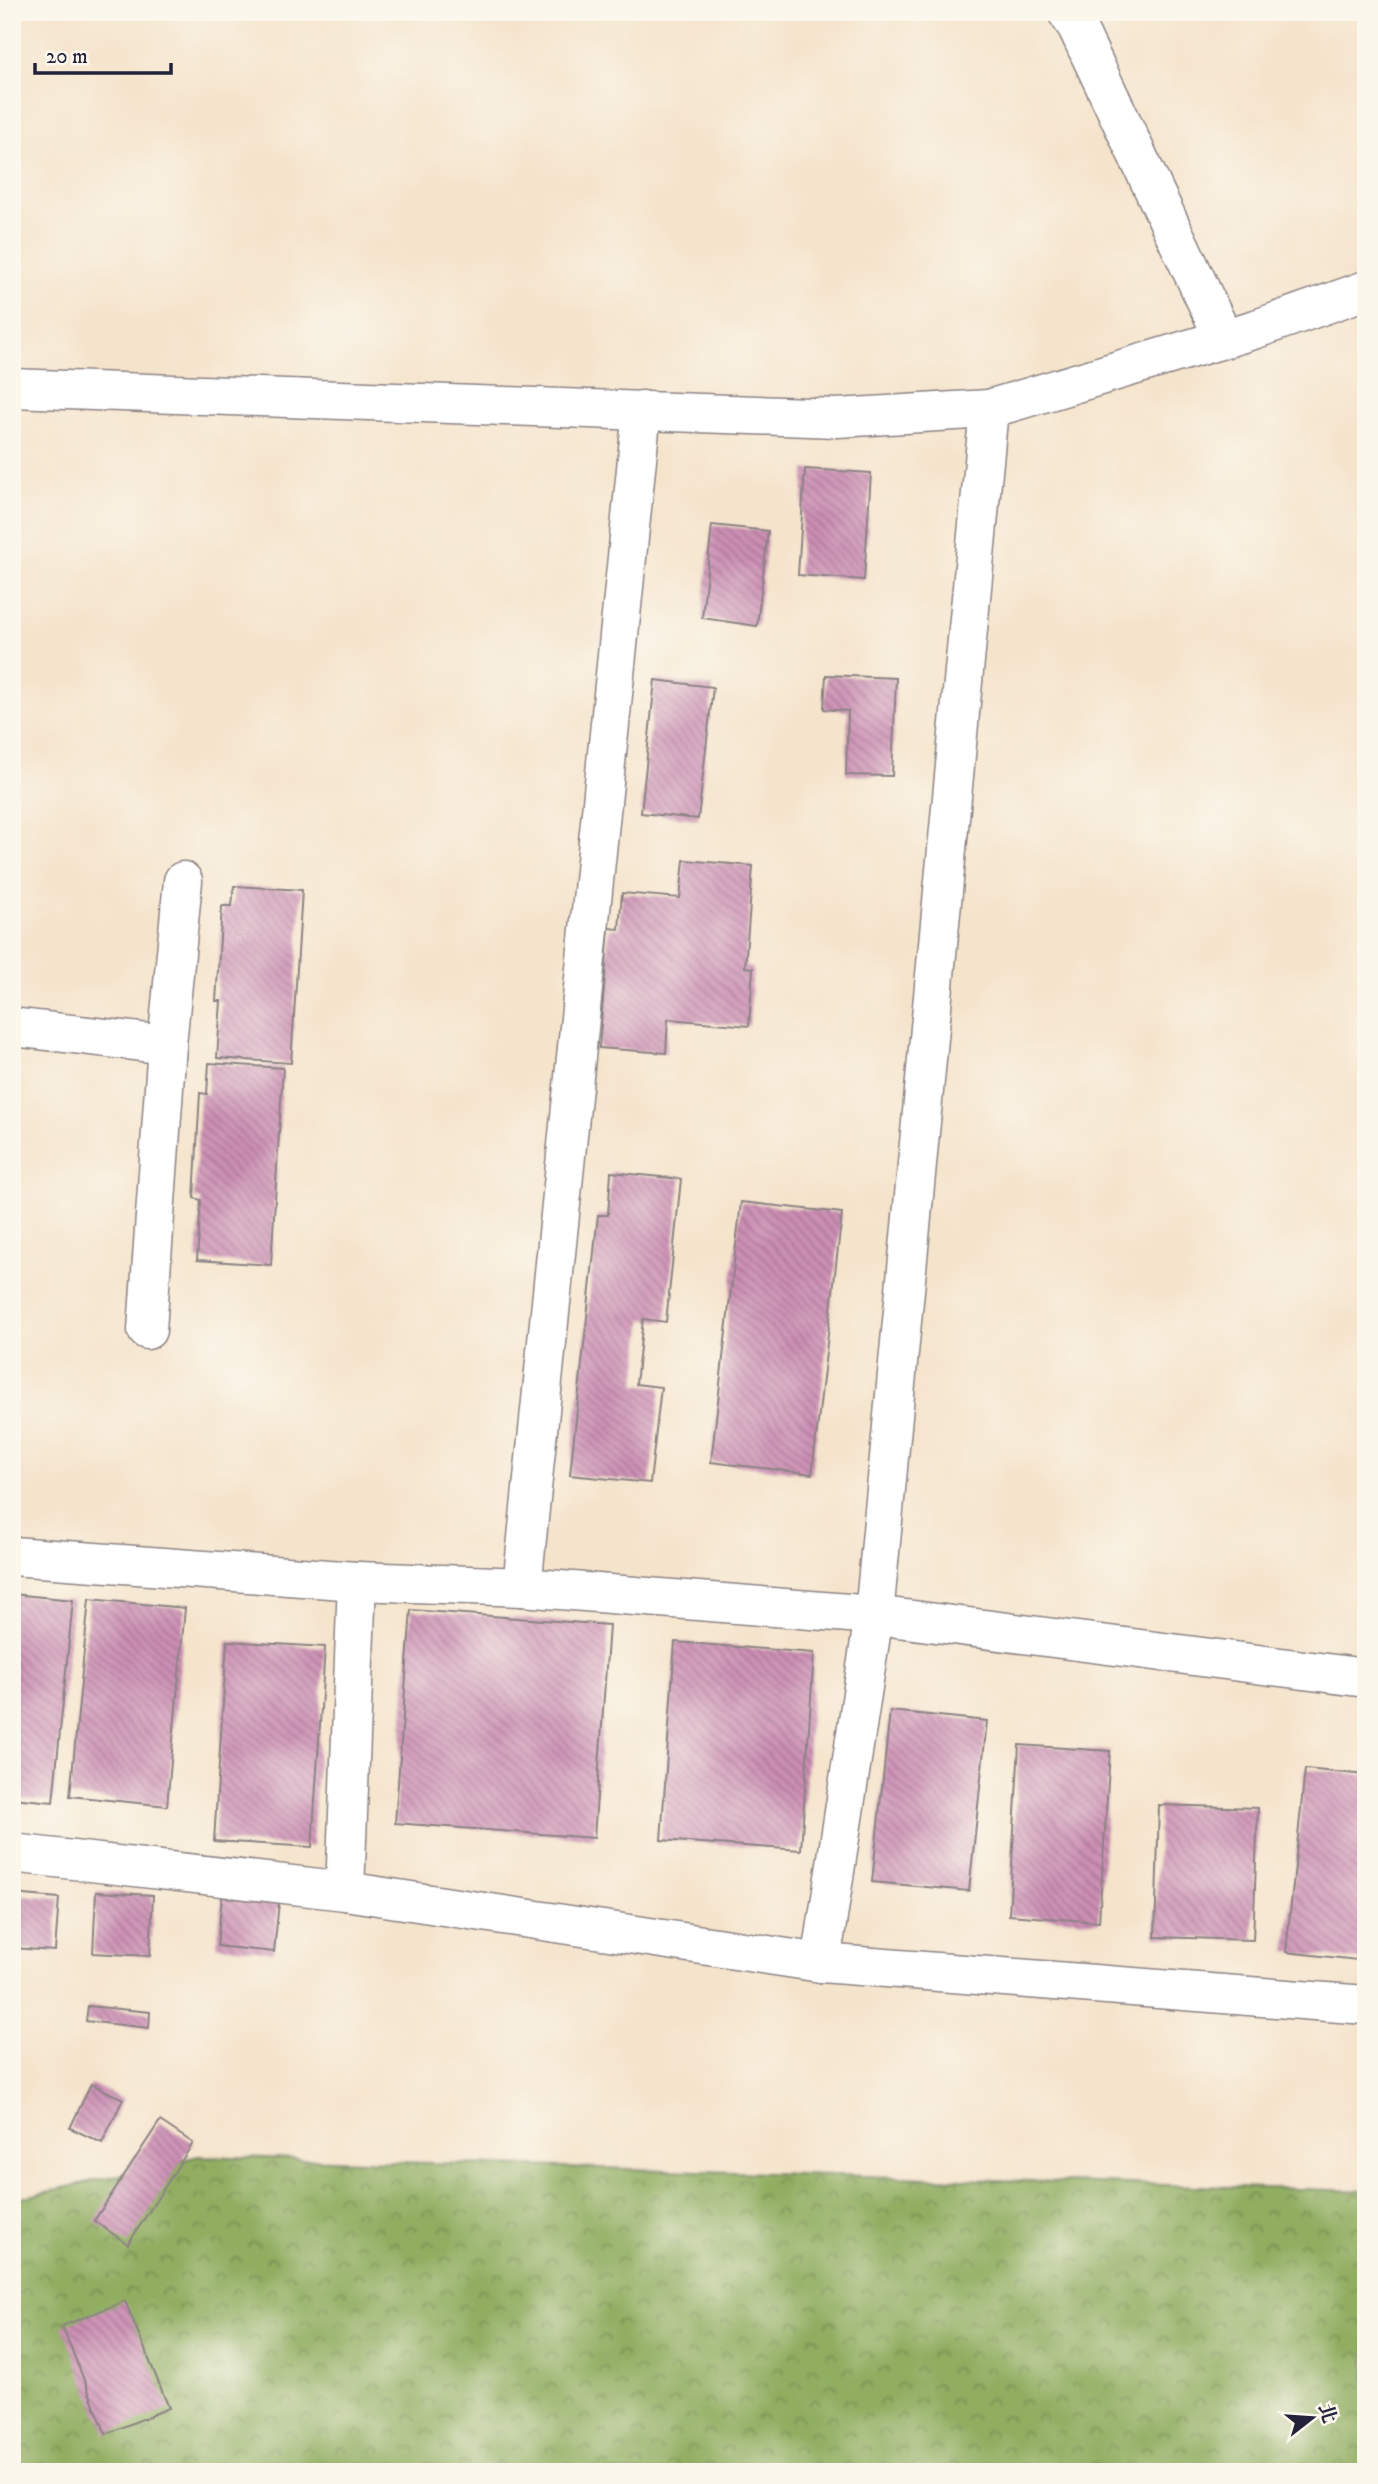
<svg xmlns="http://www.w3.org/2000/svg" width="1378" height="2484" viewBox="0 0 1378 2484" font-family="'IM FELL DW Pica','Noto Serif TC',serif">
<defs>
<pattern id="forest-crowns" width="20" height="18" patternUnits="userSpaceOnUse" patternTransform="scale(1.75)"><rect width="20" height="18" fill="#90ad60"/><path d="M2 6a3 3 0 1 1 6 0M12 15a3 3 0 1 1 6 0" fill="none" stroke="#758c50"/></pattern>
<pattern id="building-back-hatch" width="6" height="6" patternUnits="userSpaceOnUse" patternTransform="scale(1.75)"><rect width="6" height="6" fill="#cc8fb4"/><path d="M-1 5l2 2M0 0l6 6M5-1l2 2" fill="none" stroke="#a57494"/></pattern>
</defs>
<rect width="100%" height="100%" fill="#fbf7ec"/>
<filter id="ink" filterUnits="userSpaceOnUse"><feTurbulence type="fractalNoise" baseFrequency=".0143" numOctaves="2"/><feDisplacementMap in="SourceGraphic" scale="14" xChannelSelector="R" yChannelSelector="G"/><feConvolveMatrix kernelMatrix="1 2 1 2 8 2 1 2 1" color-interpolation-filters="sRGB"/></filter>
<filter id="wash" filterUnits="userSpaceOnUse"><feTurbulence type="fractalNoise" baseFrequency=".00686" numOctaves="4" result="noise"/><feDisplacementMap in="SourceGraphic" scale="28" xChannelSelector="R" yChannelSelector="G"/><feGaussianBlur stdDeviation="1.57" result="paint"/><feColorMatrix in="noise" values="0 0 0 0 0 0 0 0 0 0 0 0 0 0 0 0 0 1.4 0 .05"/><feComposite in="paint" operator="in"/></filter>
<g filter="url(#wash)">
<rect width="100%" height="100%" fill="#f5e4cc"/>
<polygon fill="url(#forest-crowns)" stroke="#59684e" stroke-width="2" points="199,2156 1366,2191 1366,2472 12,2472 12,2200"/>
<g id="blocks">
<g fill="url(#building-back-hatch)">
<polygon points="805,469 871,473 864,580 798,575"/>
<polygon points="712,525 768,531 757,626 702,618"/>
<polygon points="826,675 896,678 892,776 846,775 848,711 824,709"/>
<polygon points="655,680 713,687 698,819 641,813"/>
<polygon points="684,860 753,866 745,967 753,968 749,1026 668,1019 666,1053 599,1048 609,928 619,929 622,893 680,898"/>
<polygon points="234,886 302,890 291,1063 217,1058 221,1001 216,1001 222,906 232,906"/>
<polygon points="209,1063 283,1068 271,1265 197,1260 201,1200 194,1198 200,1093 207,1094"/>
<polygon points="611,1172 681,1179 666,1322 643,1319 636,1384 661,1387 650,1483 570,1475 598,1215 608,1215"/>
<polygon points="741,1202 842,1213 812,1474 711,1462"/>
<polygon points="12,1594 73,1600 53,1802 12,1798"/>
<polygon points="89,1599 185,1608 167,1806 70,1796"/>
<polygon points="411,1610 609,1625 594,1838 395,1823"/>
<polygon points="227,1641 325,1647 312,1847 214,1841"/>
<polygon points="675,1642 814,1653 801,1850 661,1840"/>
<polygon points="890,1711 987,1721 969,1891 872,1882"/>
<polygon points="1019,1745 1110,1751 1099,1922 1009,1915"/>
<polygon points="1305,1769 1366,1775 1366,1961 1286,1952"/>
<polygon points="1159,1805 1258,1808 1253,1940 1155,1937"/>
<polygon points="96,1892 153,1895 150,1956 93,1953"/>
<polygon points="12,1894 59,1898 55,1951 12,1948"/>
<polygon points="222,1897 279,1902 274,1952 217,1946"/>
<polygon points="88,2006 150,2012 149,2028 86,2021"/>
<polygon points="91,2084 123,2099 102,2143 70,2128"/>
<polygon points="160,2121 193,2143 128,2244 94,2221"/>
<polygon points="125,2301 169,2408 106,2434 62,2326"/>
</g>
</g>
</g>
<g filter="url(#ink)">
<use href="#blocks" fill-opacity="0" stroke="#8c8384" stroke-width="2"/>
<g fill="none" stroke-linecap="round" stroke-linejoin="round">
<defs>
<g id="minor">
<polyline points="1067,12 1077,27 1224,339"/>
<polyline points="12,388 837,418 989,409 1256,329 1366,290"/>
<polyline points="12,1027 167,1045"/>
<polyline points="147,1330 167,1045 183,881"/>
<polyline points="12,1556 357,1581"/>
<polyline points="522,1587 874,1615 1366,1678"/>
<polyline points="12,1853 345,1891 821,1963 1366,2005"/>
<polyline points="345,1891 357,1581 522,1587 642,410"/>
<polyline points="821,1963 874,1615 989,409"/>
</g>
</defs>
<use href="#minor" stroke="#8c8384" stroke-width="41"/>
<use href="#minor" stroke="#fff" stroke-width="38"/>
</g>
</g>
<rect width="1378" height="2484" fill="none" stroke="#fbf7ec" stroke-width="42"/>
<g transform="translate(1312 2418) rotate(73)" stroke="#fbf7ec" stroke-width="5" paint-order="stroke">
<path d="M0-5L12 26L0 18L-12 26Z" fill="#22223b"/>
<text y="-10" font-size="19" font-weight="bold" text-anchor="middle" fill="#22223b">北</text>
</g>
<path d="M35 63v10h136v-10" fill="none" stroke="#22223b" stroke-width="3.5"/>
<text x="46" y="63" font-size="21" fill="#22223b" stroke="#fbf7ec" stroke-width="5" paint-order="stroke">20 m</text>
</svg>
